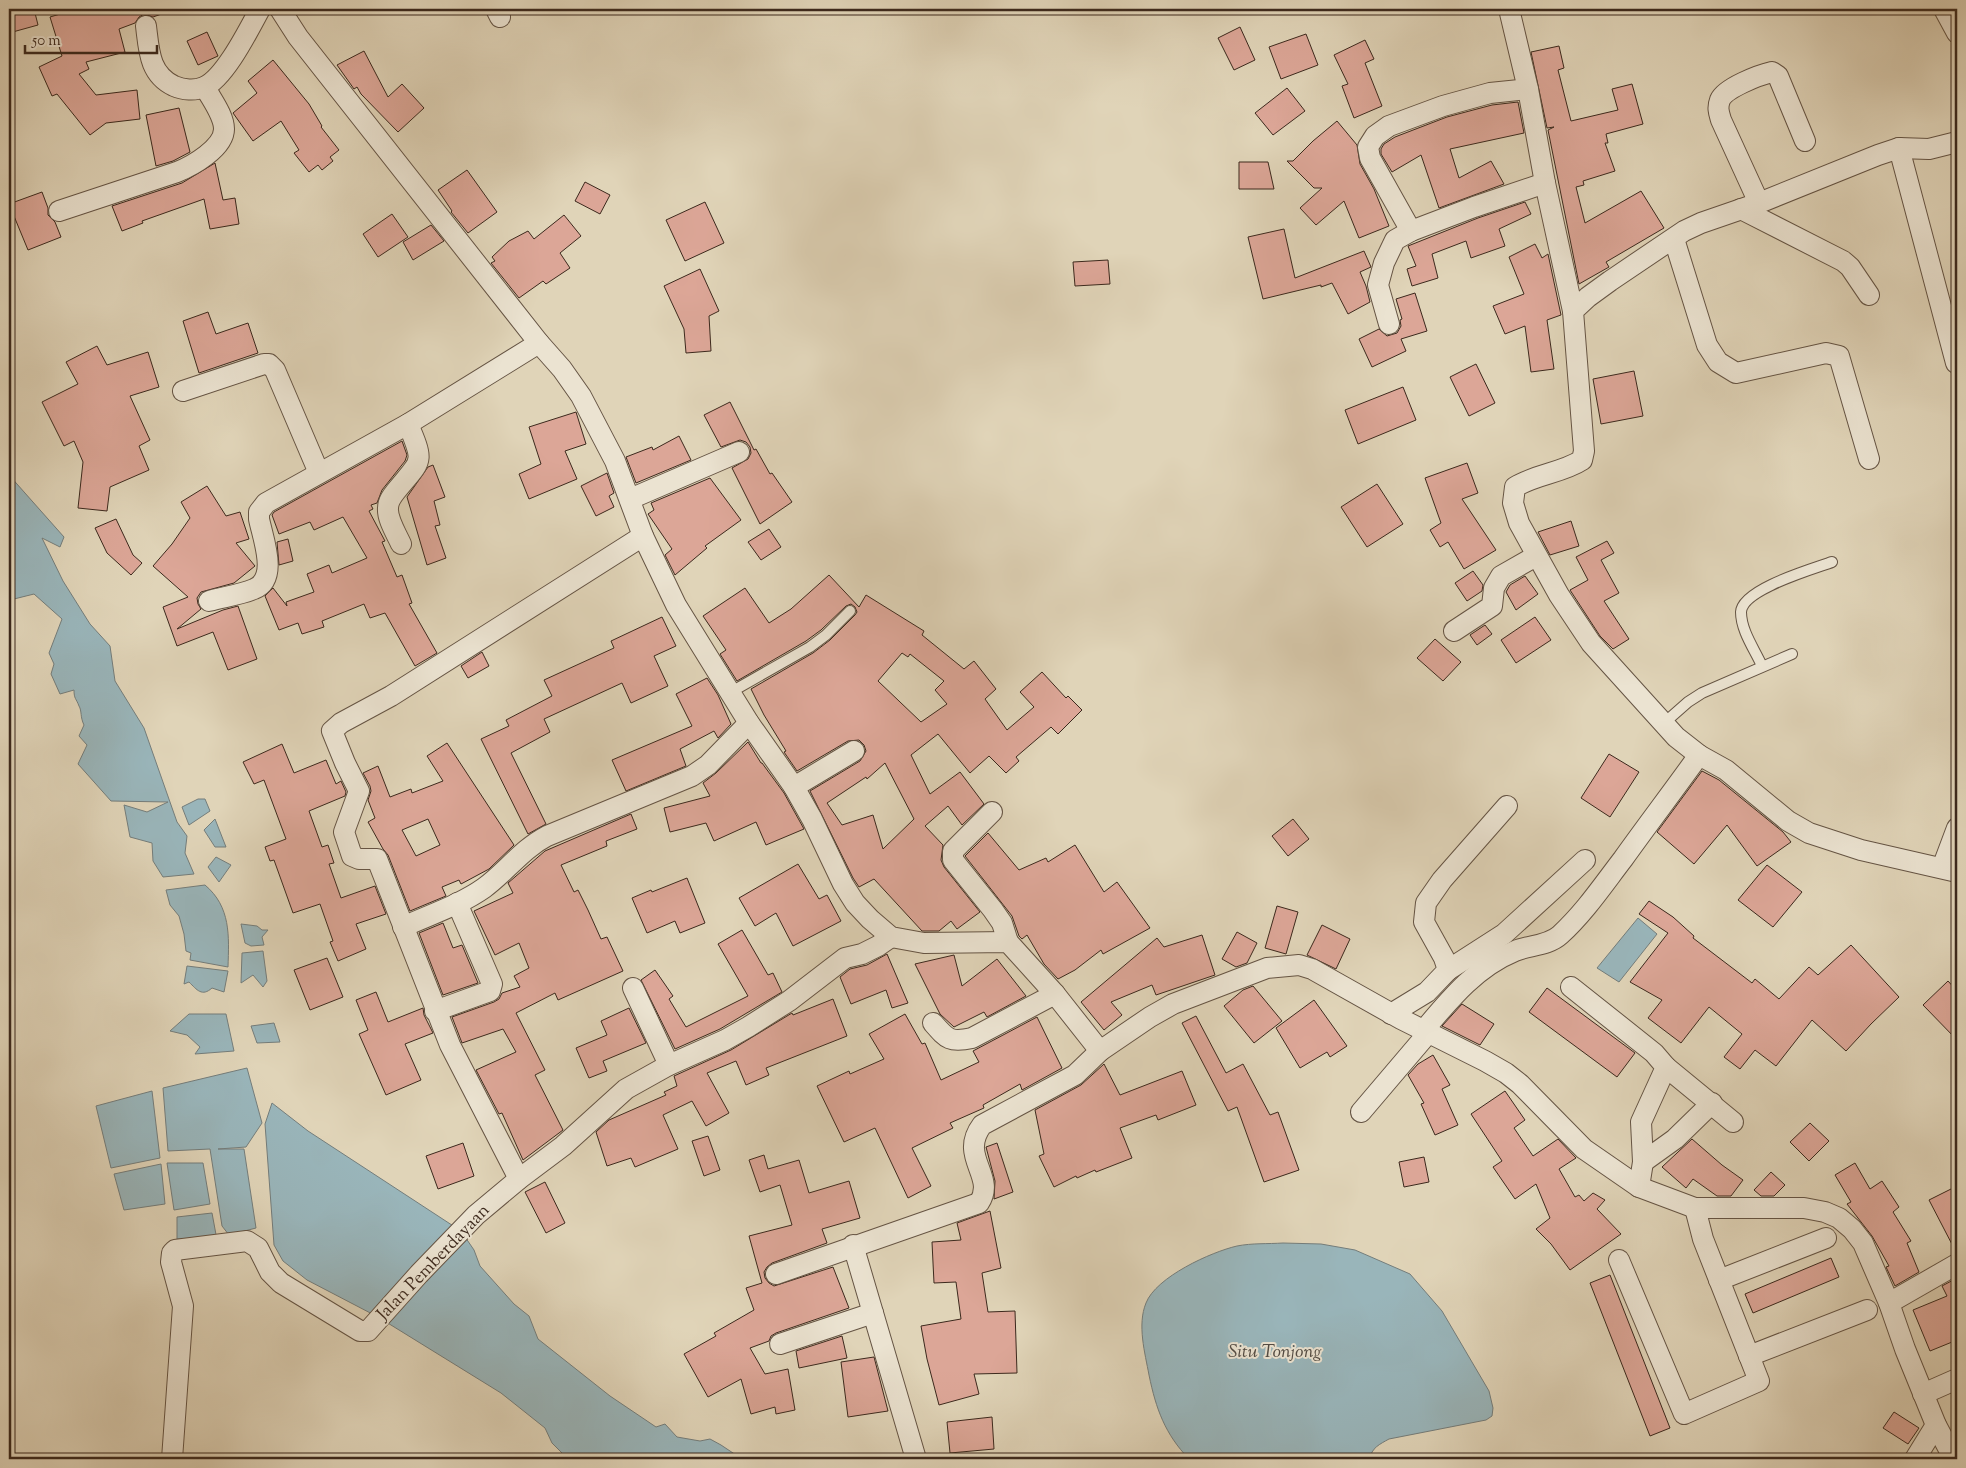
<svg xmlns="http://www.w3.org/2000/svg" width="1966" height="1468" viewBox="0 0 1966 1468" font-family="'Sorts Mill Goudy',serif">
<rect width="100%" height="100%" fill="#e0d4b8"/>
<filter id="stains"><feTurbulence type="fractalNoise" baseFrequency=".004" numOctaves="4"/><feColorMatrix values="0 0 0 0 .2 0 0 0 0 .09 0 0 0 0 .02 0 0 0 .5 -.17"/></filter>
<radialGradient id="worn" r=".72"><stop offset=".6" stop-color="#630" stop-opacity="0"/><stop offset="1" stop-color="#630" stop-opacity=".3"/></radialGradient>
<g fill="#99b5ba" stroke="#747d7b">
<path d="M9 475 64 537 60 547 42 538 63 581 90 624 110 646 115 681 144 728 177 822 187 836 185 853 194 874 163 877 153 861 152 843 130 837 124 805 147 812 168 802 111 801 78 764 87 745 79 736 84 725C80 717 82 711 79 706 76 698 74 699 74 690L60 694 51 674 54 664 49 653 62 619 34 594 10 600 9 597Z"/>
<polygon points="198,799 205,799 210,811 189,825 182,807"/>
<polygon points="215,819 226,847 215,847 204,830"/>
<polygon points="216,857 231,865 219,882 208,867"/>
<path d="M205 885C231 907 229 936 228 967L190 960 191 953 186 951 184 934 179 916 170 905 166 890Z"/>
<polygon points="1638,918 1657,934 1619,982 1597,968"/>
<polygon points="241,924 257,926 262,930 268,930 262,937 264,945 251,946 245,943"/>
<polygon points="263,951 267,981 263,987 253,975 241,983 242,953"/>
<path d="M187 966 228 971 224 992 212 988C202 997 197 990 189 982L184 984Z"/>
<polygon points="189,1014 226,1014 234,1051 195,1054 200,1047 187,1035 170,1031"/>
<polygon points="274,1023 280,1042 257,1043 251,1026"/>
<polygon points="247,1068 262,1123 246,1147 218,1149 244,1149 256,1228 229,1235 222,1226 210,1149 168,1151 163,1088"/>
<polygon points="152,1091 160,1158 111,1168 96,1106"/>
<polygon points="272,1103 308,1131 461,1231 474,1250 480,1266 514,1304 529,1316 538,1339 610,1396 656,1427 665,1424 677,1437 700,1441 710,1439 721,1445 742,1459 568,1459 552,1443 545,1428 501,1393 378,1317 307,1280 283,1261 274,1245 265,1124"/>
<polygon points="167,1163 203,1163 210,1204 174,1210"/>
<polygon points="161,1164 165,1204 124,1210 114,1174"/>
<polygon points="212,1213 217,1240 177,1239 177,1217"/>
<path d="M1283 1243 1321 1244 1355 1250 1410 1274 1442 1311 1489 1391 1493 1408 1492 1416 1486 1420 1389 1439C1380 1444 1371 1448 1370 1459H1189C1165 1434 1156 1409 1149 1375 1145 1353 1137 1325 1146 1303 1156 1277 1211 1252 1237 1246 1252 1243 1268 1244 1283 1243Z"/>
</g>
<g fill="#dca697" stroke="#3c291d" fill-rule="evenodd">
<polygon points="9,9 34,9 38,25 9,33"/>
<polygon points="77,9 169,9 170,11 153,17 144,14 139,17 135,23 119,29 125,52 86,62 89,69 79,74 96,95 137,90 140,119 106,123 90,135 57,94 52,96 39,67 62,56 50,17"/>
<polygon points="1240,27 1255,60 1234,70 1218,38"/>
<polygon points="207,32 218,56 198,65 187,41"/>
<polygon points="1306,34 1318,65 1281,79 1269,47"/>
<polygon points="1365,40 1374,59 1365,63 1382,106 1354,118 1342,86 1348,84 1334,55"/>
<polygon points="1559,46 1564,68 1558,70 1571,121 1618,110 1612,89 1632,84 1643,124 1606,134 1608,143 1605,143 1615,171 1583,181 1584,185 1576,187 1585,223 1641,191 1664,228 1606,262 1609,267 1579,284 1548,130 1554,127 1547,128 1531,52"/>
<polygon points="364,51 388,97 402,84 424,108 398,132 361,94 357,87 354,89 337,65"/>
<polygon points="273,60 309,104 322,126 321,127 339,150 330,157 333,161 322,170 318,165 309,172 294,153 299,150 281,121 253,141 233,113 257,93 248,81"/>
<polygon points="1287,88 1305,111 1273,135 1255,113"/>
<polygon points="1518,102 1524,133 1450,149 1459,178 1491,161 1504,184 1439,208 1421,155 1392,172 1381,154 1381,149 1384,144 1395,137 1447,117 1492,105"/>
<polygon points="179,108 190,152 173,161 156,166 146,115"/>
<polygon points="1337,121 1357,145 1360,164 1374,189 1389,226 1359,238 1344,201 1316,225 1300,208 1322,188 1314,188 1287,161 1293,161 1313,141"/>
<polygon points="1239,162 1268,162 1274,189 1239,189"/>
<polygon points="215,163 223,200 235,198 239,224 210,229 204,199 142,221 143,223 122,231 112,206 182,183"/>
<polygon points="467,170 497,212 468,233 451,212 452,211 438,190"/>
<polygon points="585,182 610,195 600,214 575,201"/>
<polygon points="42,192 48,208 48,215 55,222 61,237 28,250 9,204"/>
<polygon points="705,202 724,243 685,261 666,220"/>
<polygon points="1525,202 1531,214 1499,229 1505,246 1471,258 1466,241 1432,254 1438,278 1412,286 1407,269 1416,266 1408,246 1478,218"/>
<polygon points="392,214 408,237 378,257 363,234"/>
<polygon points="564,215 581,236 560,253 570,268 546,284 543,281 519,298 491,263 495,261 492,257 509,241 528,231 534,239"/>
<polygon points="431,225 444,241 413,260 403,242"/>
<polygon points="1284,229 1295,278 1364,251 1371,267 1360,272 1366,286 1370,302 1348,314 1332,283 1321,287 1321,285 1263,299 1248,237"/>
<polygon points="1535,244 1542,258 1548,254 1561,315 1547,320 1554,369 1531,372 1525,326 1505,334 1493,306 1524,294 1509,257"/>
<polygon points="1108,260 1110,284 1075,286 1073,262"/>
<polygon points="700,269 719,311 709,316 711,351 686,353 684,329 664,286"/>
<polygon points="1415,293 1427,331 1401,339 1406,351 1372,367 1359,339 1379,329 1387,336 1397,333 1401,326 1400,320 1402,319 1396,299"/>
<polygon points="208,312 216,334 248,323 258,353 199,373 183,321"/>
<polygon points="97,346 107,365 148,352 159,387 130,396 150,440 139,446 149,470 110,487 107,511 78,508 83,462 74,441 64,446 42,402 78,384 66,362"/>
<polygon points="1476,364 1495,403 1469,416 1450,377"/>
<polygon points="1634,371 1643,416 1601,424 1593,379"/>
<polygon points="1403,387 1416,420 1358,444 1345,410"/>
<polygon points="730,402 754,450 756,449 770,474 772,473 792,502 760,524 732,468 748,459 751,453 750,447 746,442 740,440 721,447 704,415"/>
<polygon points="576,412 586,444 565,451 577,479 529,499 519,474 541,464 529,427"/>
<polygon points="679,436 691,460 636,483 626,457 652,447 653,450"/>
<polygon points="402,441 407,455 405,461 382,490 377,503 371,505 373,509 369,511 385,541 382,542 397,577 402,575 412,603 409,604 437,653 415,666 385,613 370,618 364,604 322,621 324,627 302,634 298,623 279,630 265,596 273,588 287,606 286,602 314,592 307,574 329,565 332,573 367,558 343,517 314,530 310,522 279,534 272,515 274,512"/>
<polygon points="1467,463 1478,493 1462,499 1496,550 1464,569 1448,542 1440,547 1430,530 1441,523 1425,478"/>
<polygon points="433,465 445,497 434,501 440,525 435,526 446,558 427,565 407,497 428,467"/>
<polygon points="607,473 614,493 609,496 614,507 596,516 581,486"/>
<polygon points="710,478 741,520 705,546 707,548 675,575 665,555 672,549 648,514 654,510 651,503"/>
<polygon points="1377,484 1403,524 1367,547 1341,507"/>
<polygon points="207,486 226,516 240,512 249,539 236,543 255,566 234,583 201,592 197,598 198,604 201,609 177,629 223,610 238,606 257,659 228,670 213,632 177,646 163,607 188,597 153,566 172,544 190,518 181,502"/>
<polygon points="116,519 133,555 142,563 131,575 107,553 95,528"/>
<polygon points="1571,521 1579,546 1550,555 1538,532"/>
<polygon points="769,529 781,547 761,560 748,542"/>
<polygon points="288,539 293,561 279,565 277,542"/>
<polygon points="1607,541 1614,553 1601,560 1619,593 1604,601 1629,639 1613,649 1600,636 1570,590 1588,580 1576,557"/>
<polygon points="1473,571 1483,585 1482,591 1467,601 1455,583"/>
<path d="M829 575 859 607 866 595 924 631 922 635 964 669 974 661 996 689 985 699 1007 730 1034 707 1020 692 1042 672 1066 698 1068 696 1082 710 1058 734 1051 727 1016 757 1019 761 1006 773 989 756 970 773 938 734 911 755 930 794 960 772 984 804 962 825 948 806 925 826 943 845 941 860 944 867 980 912 957 929 951 921 939 931H922L874 879 859 887 853 878 810 791 860 761 866 751 864 745 859 740 848 741 797 771 784 752 786 751 764 715 751 689 813 653 830 640 855 615 857 612 855 607 851 604 846 606 821 630 806 641 737 681 720 654 726 650 703 616 745 588 769 623 791 609ZM902 653 908 657 910 654 944 681 935 690 947 704 921 722 878 681ZM885 763 914 819 883 849 873 815 842 825 827 803 866 777 867 779Z"/>
<polygon points="1525,576 1538,594 1516,610 1506,592 1510,585"/>
<polygon points="662,617 676,646 654,656 668,686 631,703 622,683 544,719 550,732 511,753 546,824 528,834 481,739 509,726 506,720 552,696 544,680 614,648 611,641"/>
<polygon points="1535,617 1551,640 1516,663 1501,640"/>
<polygon points="1485,625 1492,634 1477,645 1470,635"/>
<polygon points="1435,639 1461,662 1443,681 1417,658"/>
<polygon points="482,652 489,666 468,678 461,666"/>
<polygon points="707,678 718,695 731,724 718,738 714,731 680,749 686,766 626,791 612,760 692,726 676,694"/>
<polygon points="748,742 761,763 762,763 784,793 804,829 766,845 756,822 714,841 706,823 670,832 664,808 710,796 703,783 716,773"/>
<path d="M447 743 514 845 489 869 461 884 459 880 442 887 446 896 410 911 388 855 383 849 368 822 375 818 368 800 371 791 370 786 363 773 378 766 390 797 411 789 412 793 443 781 427 756ZM428 819 440 845 416 856 402 830Z"/>
<polygon points="282,744 294,773 326,760 336,784 341,781 346,792 345,796 309,811 322,847 328,845 334,863 329,864 341,898 375,886 386,914 356,924 366,949 338,961 330,942 333,941 320,904 293,913 274,860 270,861 265,847 286,839 264,780 254,784 243,762"/>
<polygon points="1609,754 1639,772 1610,817 1581,798"/>
<polygon points="1702,771 1719,780 1783,832 1791,842 1757,866 1727,825 1694,864 1657,832"/>
<polygon points="631,814 637,829 606,841 607,846 561,865 574,892 578,890 588,910 601,939 607,937 623,971 558,1000 555,993 516,1013 545,1070 535,1075 563,1130 523,1160 502,1113 499,1114 476,1070 516,1052 503,1029 462,1043 452,1017 494,1002 499,999 502,993 520,987 514,976 529,968 519,943 495,955 474,911 513,893 508,883 545,851"/>
<polygon points="1293,819 1309,839 1288,856 1272,836"/>
<polygon points="988,833 1019,870 1046,858 1048,862 1075,845 1104,892 1117,882 1150,928 1103,954 1101,950 1075,970 1058,979 1044,964 1027,935 1022,939 1019,936 1012,916 965,856"/>
<polygon points="798,864 819,899 827,895 841,921 793,946 776,913 755,926 739,898"/>
<polygon points="1767,865 1802,892 1773,927 1738,900"/>
<polygon points="687,878 705,923 680,933 675,921 647,933 632,898 651,890 652,892"/>
<polygon points="1649,901 1673,917 1694,936 1693,938 1752,983 1755,979 1779,999 1809,967 1818,975 1851,945 1899,997 1871,1024 1846,1051 1812,1020 1776,1066 1755,1050 1740,1069 1724,1057 1742,1034 1709,1007 1681,1043 1648,1018 1662,1000 1630,982 1668,933 1639,914"/>
<polygon points="1277,906 1298,912 1286,954 1265,948"/>
<polygon points="443,923 453,948 462,945 478,983 443,995 419,933"/>
<polygon points="1322,925 1350,939 1336,969 1307,955"/>
<polygon points="742,930 768,975 773,973 782,992 720,1029 675,1049 641,980 655,970 673,996 669,999 686,1027 748,996 718,944"/>
<polygon points="1237,932 1257,943 1247,963 1236,967 1222,959"/>
<polygon points="1202,935 1215,975 1156,995 1152,985 1111,1002 1122,1015 1104,1030 1081,1002 1157,938 1164,947"/>
<polygon points="887,954 908,1003 892,1008 886,990 851,1004 840,977 850,969 867,965"/>
<polygon points="954,955 962,986 997,959 1026,996 987,1017 984,1012 954,1027 940,1014 915,964"/>
<polygon points="327,958 343,997 310,1010 294,970"/>
<polygon points="1948,981 1957,991 1957,1040 1923,1005"/>
<polygon points="1253,986 1282,1021 1254,1043 1224,1006 1243,990"/>
<polygon points="1547,988 1635,1053 1617,1077 1529,1012"/>
<polygon points="376,992 388,1022 423,1008 424,1015 433,1033 405,1044 421,1080 386,1095 359,1034 368,1030 356,1000"/>
<polygon points="833,999 847,1036 766,1068 769,1075 746,1085 736,1061 707,1073 729,1113 706,1126 692,1101 663,1115 678,1149 635,1167 631,1158 607,1166 596,1132 609,1120 666,1095 664,1092 677,1086 674,1076 731,1050 792,1013 793,1015"/>
<polygon points="1314,1000 1347,1046 1330,1057 1327,1052 1300,1068 1276,1028"/>
<polygon points="1462,1004 1494,1024 1480,1045 1442,1026"/>
<polygon points="629,1008 646,1043 603,1061 607,1071 589,1078 576,1048 607,1035 601,1021"/>
<polygon points="905,1014 922,1044 925,1043 941,1080 979,1062 973,1051 1037,1017 1062,1068 1022,1090 1020,1084 983,1105 984,1108 950,1123 953,1128 912,1148 931,1186 908,1198 875,1128 844,1142 817,1086 849,1071 850,1074 884,1059 869,1034"/>
<polygon points="1196,1016 1226,1073 1243,1064 1270,1115 1278,1112 1299,1170 1264,1182 1237,1107 1228,1111 1182,1023"/>
<polygon points="1433,1055 1450,1085 1442,1089 1458,1125 1435,1135 1421,1104 1424,1103 1408,1075 1418,1064"/>
<polygon points="1104,1064 1120,1095 1182,1071 1196,1105 1158,1120 1156,1115 1120,1128 1132,1158 1096,1172 1095,1170 1077,1178 1076,1176 1054,1187 1039,1156 1044,1154 1035,1110 1081,1085"/>
<polygon points="1505,1091 1525,1120 1514,1128 1533,1156 1558,1139 1576,1158 1559,1169 1575,1197 1579,1195 1584,1201 1593,1193 1605,1200 1597,1209 1621,1234 1570,1270 1551,1244 1536,1229 1550,1218 1536,1184 1515,1199 1493,1167 1502,1161 1471,1114"/>
<polygon points="1810,1123 1829,1141 1809,1161 1790,1142"/>
<polygon points="708,1136 720,1170 704,1176 692,1141"/>
<polygon points="1692,1139 1722,1165 1743,1180 1731,1196 1717,1196 1693,1179 1686,1188 1662,1167"/>
<polygon points="463,1143 474,1176 438,1189 426,1156"/>
<polygon points="997,1143 1013,1192 994,1199 995,1181 986,1147"/>
<polygon points="764,1155 768,1169 799,1160 809,1193 849,1181 860,1218 822,1229 827,1243 772,1263 767,1267 764,1272 765,1278 769,1283 774,1286 833,1267 849,1308 776,1333 771,1336 769,1341 750,1348 765,1374 788,1369 795,1410 776,1414 775,1407 751,1414 741,1379 708,1397 684,1354 716,1336 714,1333 754,1310 746,1288 762,1283 749,1236 792,1225 780,1185 760,1192 749,1160"/>
<polygon points="1424,1157 1429,1182 1404,1187 1399,1162"/>
<polygon points="1855,1163 1870,1189 1882,1181 1899,1207 1893,1212 1911,1241 1907,1243 1919,1272 1895,1286 1886,1267 1889,1266 1872,1236 1847,1204 1851,1202 1835,1175"/>
<polygon points="1771,1172 1785,1185 1774,1196 1761,1196 1754,1190"/>
<polygon points="545,1182 565,1223 546,1233 525,1192"/>
<polygon points="1957,1186 1957,1252 1956,1252 1929,1200"/>
<polygon points="990,1211 1001,1268 982,1273 988,1312 1015,1311 1017,1373 974,1374 979,1394 939,1405 927,1359 921,1326 961,1319 956,1282 934,1283 932,1242 961,1240 957,1223"/>
<polygon points="1831,1258 1839,1277 1753,1313 1745,1294"/>
<polygon points="1610,1275 1670,1428 1650,1436 1590,1283"/>
<polygon points="1957,1278 1957,1340 1930,1351 1913,1310 1947,1296 1942,1286"/>
<polygon points="842,1336 847,1358 799,1368 796,1351"/>
<polygon points="874,1357 888,1411 848,1417 841,1362"/>
<polygon points="1894,1412 1919,1428 1908,1444 1883,1428"/>
<polygon points="992,1417 994,1449 950,1453 947,1422"/>
</g>
<g fill="none" stroke-linecap="round" stroke-linejoin="round">
<defs>
<g id="service">
<path d="M1762 666C1755 650 1741 631 1741 612 1742 589 1813 569 1832 562"/>
<polyline points="731,692 810,647 826,635 850,611"/>
<polyline points="1663,724 1688,702 1702,693 1792,654"/>
</g>
<g id="minor">
<polyline points="280,9 298,37 539,343 562,369 581,396 615,461 643,536 676,605 749,723 794,787 812,819 843,884 855,903 870,919 891,937 924,943 1008,942 1055,994 1100,1051"/>
<polyline points="496,9 500,17"/>
<polyline points="1509,9 1528,89 1545,183 1573,311"/>
<polyline points="1944,9 1957,33"/>
<path d="M146 26C149 50 149 74 174 86 183 90 195 91 204 87 225 78 249 29 260 9"/>
<path d="M1957 142 1929 149 1899 148 1878 155 1759 203 1701 223 1684 231 1610 281 1588 297 1573 311 1584 451 1582 460C1562 473 1536 474 1515 487L1513 503 1519 523 1559 595 1591 643 1676 737 1699 755 1726 770 1788 821 1809 833 1861 850 1957 872"/>
<polyline points="1899,148 1956,363"/>
<path d="M1759 203 1721 120C1719 113 1717 108 1720 100 1725 88 1759 75 1772 72L1778 76 1805 141"/>
<polyline points="1741,209 1843,261 1850,267 1869,295"/>
<path d="M59 211 177 172C192 166 224 148 224 129 224 115 211 99 205 87"/>
<polyline points="1411,231 1370,158 1368,147 1375,136 1389,126 1443,106 1490,93 1528,89"/>
<polyline points="1674,239 1707,345 1718,362 1736,373 1826,353 1839,356 1869,459"/>
<polyline points="1389,324 1378,285 1384,263 1395,240 1411,231 1474,207 1545,183"/>
<polyline points="183,391 264,364 269,364 275,370 319,473"/>
<polyline points="630,499 739,452"/>
<path d="M401 544C396 533 387 519 388 508 388 501 392 496 396 491 422 459 425 464 408 424"/>
<path d="M209 601C223 597 240 595 254 589 279 579 263 539 259 519V512L266 503 408 424 539 343"/>
<polyline points="1454,631 1492,606 1494,588 1501,576 1536,556"/>
<polyline points="794,787 854,751"/>
<polyline points="992,812 953,851 953,860 993,910 1002,923 1008,942"/>
<polyline points="1942,868 1957,828"/>
<path d="M403 927C429 915 460 905 484 888 506 872 522 849 547 836L692 776 708 765 749 723"/>
<polyline points="1448,970 1504,934 1585,860"/>
<polyline points="1571,987 1654,1053 1666,1067 1641,1122 1643,1162 1639,1187"/>
<polyline points="633,988 669,1065"/>
<polyline points="435,1011 490,991 492,984 457,903"/>
<polyline points="1391,1014 1427,992 1448,970 1444,958 1424,922 1426,903 1442,880 1507,806"/>
<path d="M933 1023C947 1039 950 1043 972 1038L1055 994"/>
<path d="M1424 1030C1450 999 1476 967 1515 951 1529 945 1548 946 1560 935 1585 912 1603 885 1623 859 1648 824 1674 790 1699 755"/>
<polyline points="1666,1067 1733,1122"/>
<polyline points="1361,1112 1429,1032"/>
<polyline points="1643,1162 1675,1139 1712,1103"/>
<polyline points="519,1179 450,1045 377,859 359,859 352,856 344,832 359,791 345,763 332,731 341,723 391,696 643,536"/>
<polyline points="853,1245 916,1459"/>
<polyline points="1619,1260 1684,1414 1759,1381 1703,1239 1695,1208"/>
<path d="M776 1274 979 1203C997 1176 958 1157 982 1125L1075 1075 1100 1051 1150 1017 1173 1004 1267 968 1299 965 1312 969 1401 1019 1485 1061 1506 1073 1520 1084 1584 1149 1639 1187 1695 1208H1804L1825 1212 1839 1218 1852 1229 1863 1243 1889 1303 1905 1349 1936 1425 1954 1459"/>
<polyline points="1719,1280 1826,1238"/>
<polyline points="1889,1303 1957,1264"/>
<polyline points="780,1344 873,1313"/>
<polyline points="1749,1356 1867,1310"/>
<polyline points="1923,1394 1957,1379"/>
<polyline points="172,1459 183,1306 171,1262 172,1253 175,1250 247,1241 258,1248 270,1272 281,1283 360,1331 368,1331 419,1274 476,1215 519,1179 563,1146 626,1089 669,1065 725,1040 748,1027 789,1001 845,958 862,954 878,946 891,937"/>
<polyline points="1915,1459 1936,1425"/>
</g>
</defs>
<use href="#service" stroke="#655444" stroke-width="12"/>
<use href="#minor" stroke="#655444" stroke-width="22"/>
<use href="#service" stroke="#ebe3d1" stroke-width="10"/>
<use href="#minor" stroke="#ebe3d1" stroke-width="20"/>
</g>
<g text-anchor="middle" dominant-baseline="central" stroke-width="4" stroke-linejoin="round" paint-order="stroke">
<g font-size="18" fill="#3c291d" stroke="#ebe3d1">
<text transform="translate(434 1263) rotate(-46)">Jalan Pemberdayaan</text>
</g>
<g font-size="19" font-style="italic" fill="#534c44" stroke="#ebe3d1">
<text x="1275" y="1352">Situ Tonjong</text>
</g>
</g>
<rect width="1966" height="1468" fill="none" stroke="#e0d4b8" stroke-width="30"/>
<rect x="10" y="10" width="1946" height="1448" fill="none" stroke="#3c291d" stroke-width="2.5"/>
<rect x="15" y="15" width="1936" height="1438" fill="none" stroke="#3c291d"/>
<path d="M25 45v8h132v-8" fill="none" stroke="#3c291d" stroke-width="2.5"/>
<text x="32" y="45" font-size="15" fill="#3c291d" stroke="#ebe3d1" stroke-width="4" paint-order="stroke">50 m</text>
<rect width="100%" height="100%" filter="url(#stains)"/>
<rect width="100%" height="100%" fill="url(#worn)"/>
</svg>
